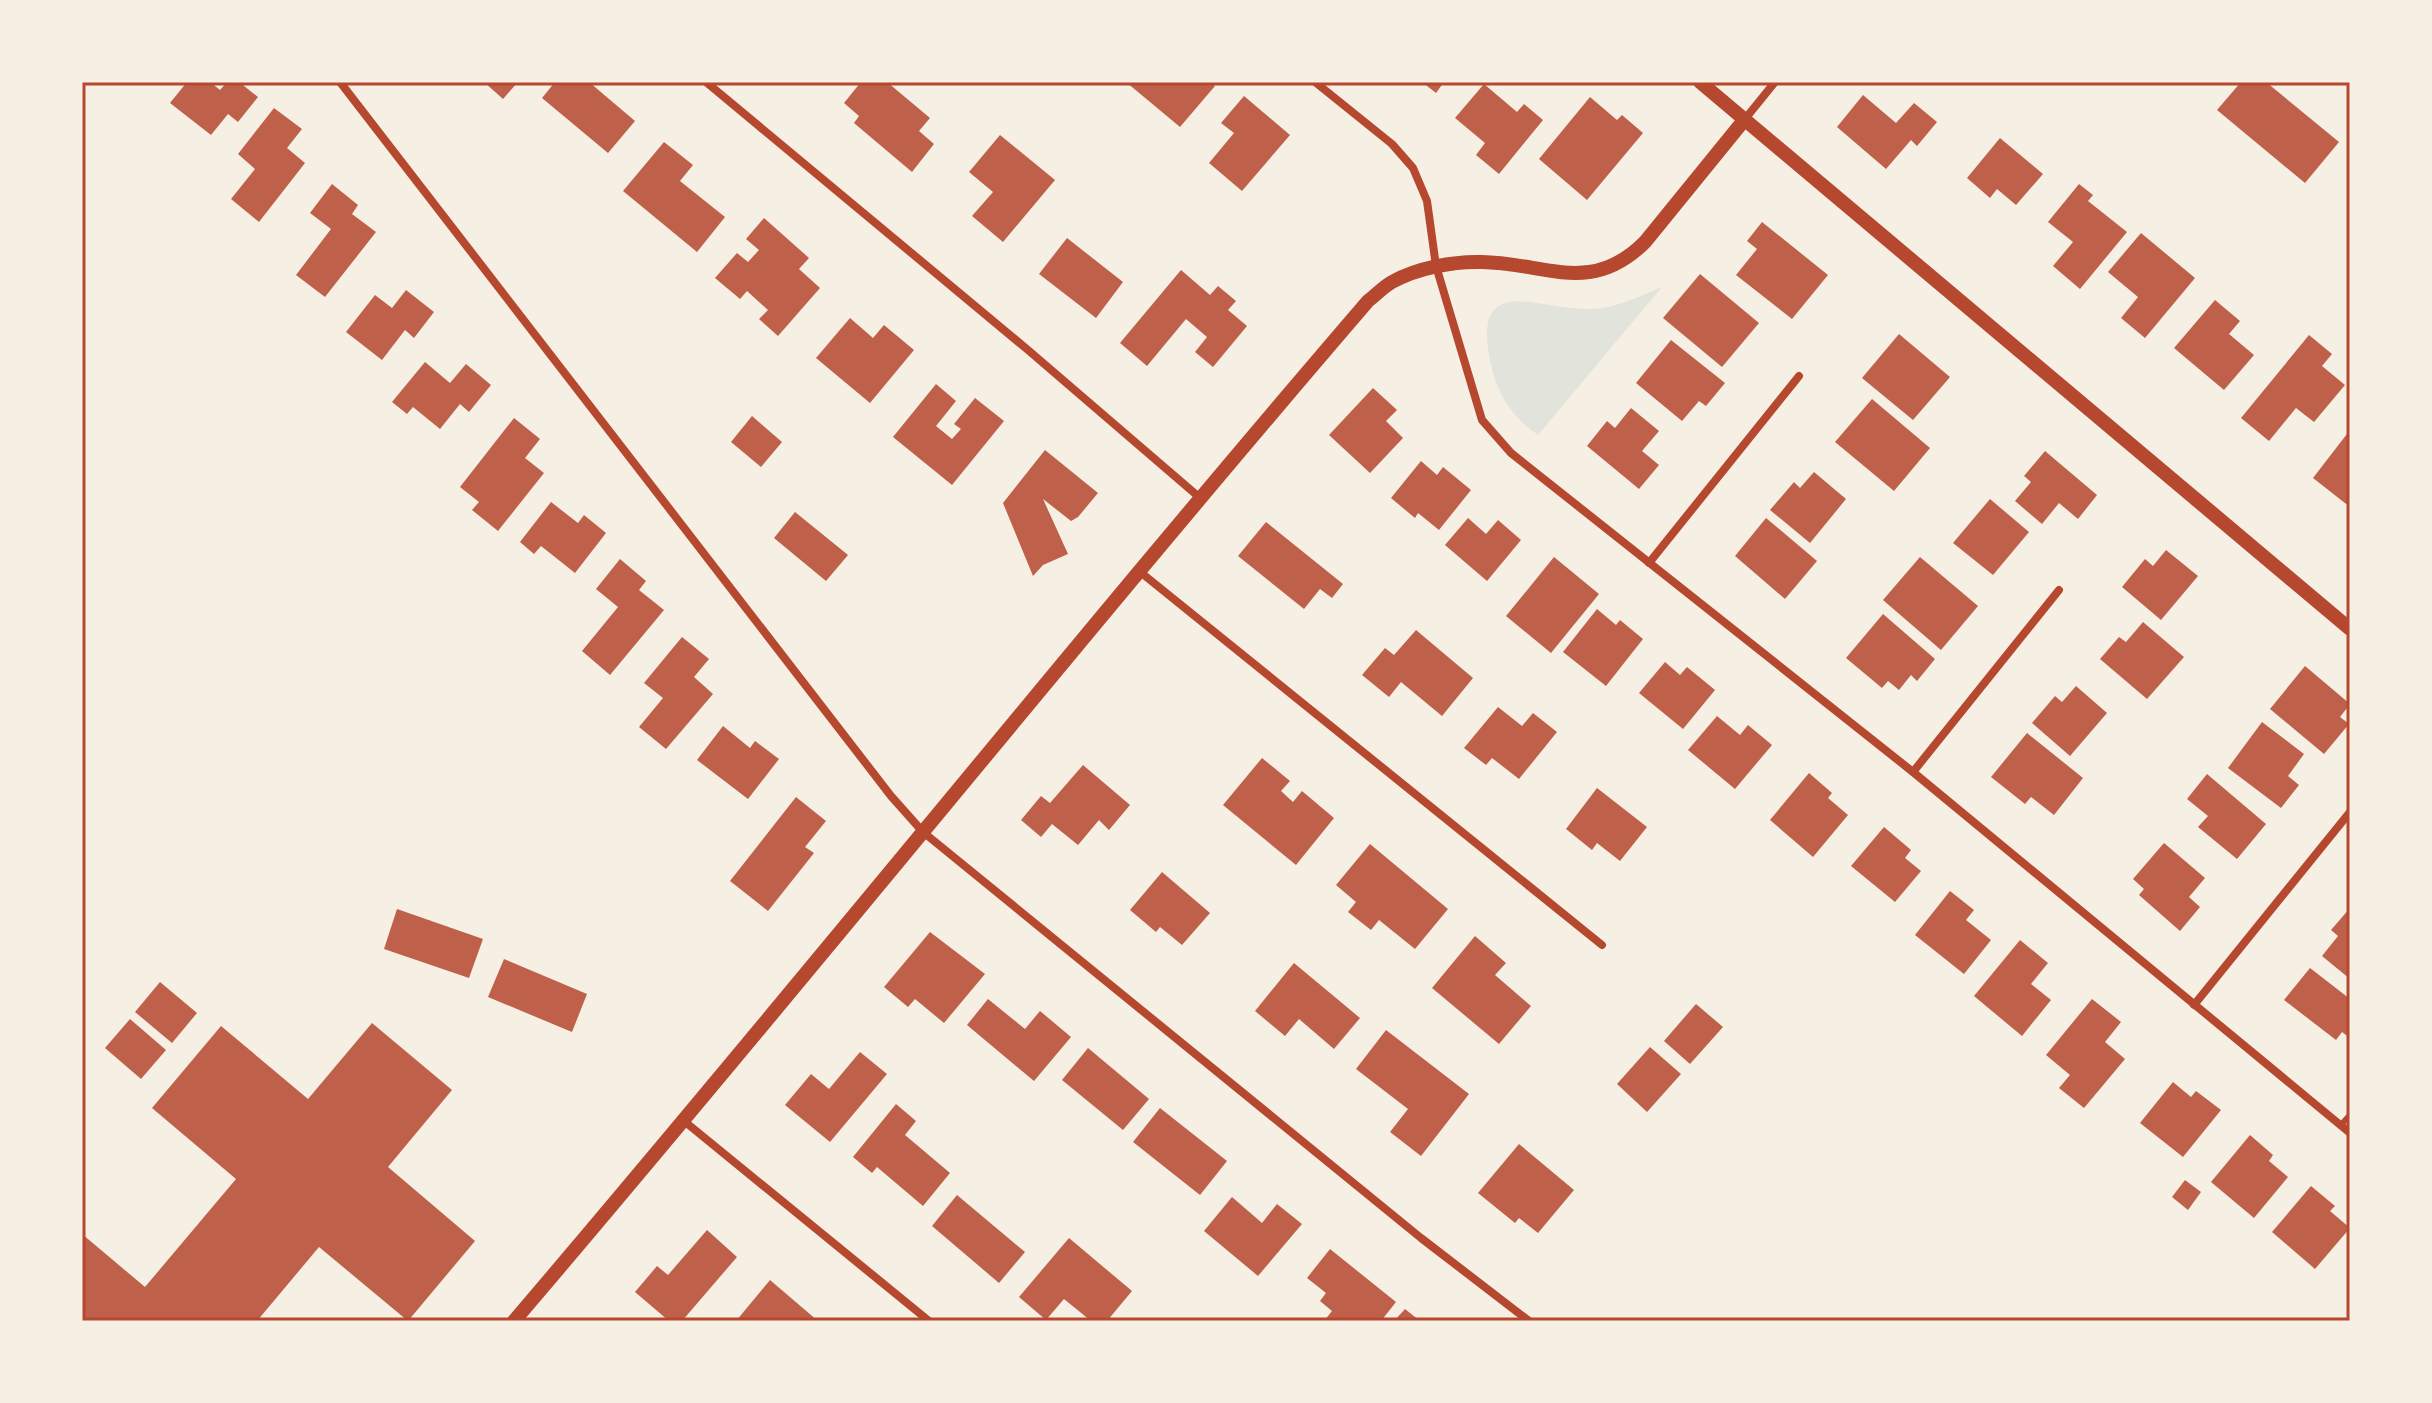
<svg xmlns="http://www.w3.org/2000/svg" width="2432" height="1403" viewBox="0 0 2432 1403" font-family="Figtree,sans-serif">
<rect width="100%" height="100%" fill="#f6efe4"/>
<path fill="#e2e4dc" d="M1662 287 1538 435C1510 415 1497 394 1490 360 1472 270 1539 311 1592 309 1616 308 1640 296 1662 287Z"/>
<g fill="#bf614a">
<polygon points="187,82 210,82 220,90 227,82 239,82 258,97 238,122 228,114 211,135 170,103"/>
<polygon points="484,82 518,82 503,99"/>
<polygon points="555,82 589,82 635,121 608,153 542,98"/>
<polygon points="861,82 887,82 930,118 919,131 934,144 912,172 854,123 859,116 844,103"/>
<polygon points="1126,82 1210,82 1215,86 1180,127"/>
<polygon points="1422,82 1444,82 1436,93"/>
<polygon points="2241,82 2266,82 2339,142 2305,183 2217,110"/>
<polygon points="1484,84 1517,112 1524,104 1543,120 1499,174 1476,155 1485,143 1455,118"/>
<polygon points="1863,95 1896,123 1914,103 1937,122 1917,146 1911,140 1886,169 1837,127"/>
<polygon points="1244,96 1290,135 1242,191 1209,163 1234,133 1221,123"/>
<polygon points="1590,97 1617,120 1622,115 1643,133 1587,200 1539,159"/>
<polygon points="274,108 302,129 287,148 305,163 259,222 231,199 255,169 238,154"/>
<polygon points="1000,135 1055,180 1003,242 972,216 993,192 969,172"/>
<polygon points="2000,138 2043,174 2016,205 1997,189 1990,198 1967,178"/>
<polygon points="664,142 693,165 680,181 725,217 697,252 623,191"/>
<polygon points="332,184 358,205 352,214 376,232 325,297 296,275 331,229 310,213"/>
<polygon points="2079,184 2093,195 2088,201 2127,232 2080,289 2053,266 2073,242 2048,222"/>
<polygon points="764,218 809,258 799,269 820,288 778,336 759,319 768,310 747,291 740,299 715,278 737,253 748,262 759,250 746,239"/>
<polygon points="1762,222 1828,275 1792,319 1736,275 1757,249 1747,241"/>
<polygon points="2141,233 2195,278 2145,338 2121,318 2138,297 2108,272"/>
<polygon points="1067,238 1123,282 1096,318 1039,274"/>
<polygon points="1181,270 1210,295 1218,286 1236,301 1228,310 1247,326 1213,367 1195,352 1207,337 1186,319 1147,366 1120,343"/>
<polygon points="1700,274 1759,323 1722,367 1663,318"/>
<polygon points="406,290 434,312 414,338 405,330 382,360 346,332 375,295 392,308"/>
<polygon points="2215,300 2240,321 2229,334 2254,355 2224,390 2174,348"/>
<polygon points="850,318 873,338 884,325 914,350 870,403 816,358"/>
<polygon points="1899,334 1950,377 1913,420 1862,378"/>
<polygon points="2309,335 2332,354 2322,366 2345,385 2314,422 2296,408 2269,441 2241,418"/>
<polygon points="1671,340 1725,383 1706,406 1699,401 1682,421 1636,383"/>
<polygon points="425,362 450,383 466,364 491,385 469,412 460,404 440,429 413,407 407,414 392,402"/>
<polygon points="936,384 956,401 936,426 952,439 961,429 954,424 975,398 1004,421 952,485 893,437"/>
<polygon points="1373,388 1397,410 1386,421 1403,438 1370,473 1329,435"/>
<polygon points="1872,399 1930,448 1894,491 1835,442"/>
<polygon points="1631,408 1659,431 1642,451 1659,465 1639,489 1587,446 1607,421 1615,428"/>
<polygon points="752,416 782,442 761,467 731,442"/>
<polygon points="514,418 540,439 525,458 544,473 498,531 472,510 479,502 460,487"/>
<polygon points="2350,430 2350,507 2313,478"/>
<polygon points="1045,450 1098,493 1078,517 1071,521 1043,499 1068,554 1043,565 1033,576 1003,503"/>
<polygon points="2045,451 2097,495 2078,519 2059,503 2042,524 2015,501 2031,482 2024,476"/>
<polygon points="1421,461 1437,475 1443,467 1471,490 1439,530 1418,513 1415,518 1391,498"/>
<polygon points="1814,472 1846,499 1810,543 1770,510 1794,482 1800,488"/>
<polygon points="1990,499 2029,532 1993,575 1953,543"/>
<polygon points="551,502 578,523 584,515 606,533 575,573 541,546 534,554 520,542"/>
<polygon points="795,512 848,555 826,581 774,538"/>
<polygon points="1468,518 1486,534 1498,520 1521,540 1487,581 1445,545"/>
<polygon points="1766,518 1817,561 1785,599 1735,556"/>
<polygon points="1266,522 1343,584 1332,598 1320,589 1304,609 1238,556"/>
<polygon points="2166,550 2198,576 2161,620 2122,587 2145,559 2153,566"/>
<polygon points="1554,557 1599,594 1551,653 1506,616"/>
<polygon points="1920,557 1978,606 1941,650 1883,600"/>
<polygon points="620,559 646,581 639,590 664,610 610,675 582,651 618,607 596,589"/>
<polygon points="1597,609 1616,625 1620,620 1643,639 1606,686 1563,652"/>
<polygon points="1883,614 1935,659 1917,681 1911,675 1899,690 1888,681 1882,688 1846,658"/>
<polygon points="2143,622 2184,657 2147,699 2100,659 2119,637 2126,642"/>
<polygon points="1416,630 1473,678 1442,716 1401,682 1389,697 1362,675 1385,648 1394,655"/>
<polygon points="682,637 709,659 694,677 713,694 666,749 639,727 663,698 644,683"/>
<polygon points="1665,662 1680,675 1687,667 1715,690 1683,729 1639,693"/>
<polygon points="2305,666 2350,704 2340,717 2349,724 2324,754 2270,709"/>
<polygon points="2076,686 2107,713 2070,756 2032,723 2055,696 2062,702"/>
<polygon points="1498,707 1522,726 1533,713 1557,732 1519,779 1492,758 1486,765 1464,748"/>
<polygon points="1717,716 1740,735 1748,725 1772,745 1735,789 1688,750"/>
<polygon points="2262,722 2304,754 2288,776 2299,785 2281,808 2228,768"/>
<polygon points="723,726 750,748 755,741 779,759 748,799 697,760"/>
<polygon points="2027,733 2083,778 2054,815 2031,797 2025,804 1991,777"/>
<polygon points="1262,758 1290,781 1281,791 1293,802 1302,791 1334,818 1296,865 1223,805"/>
<polygon points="1083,765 1130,805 1109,830 1099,820 1078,845 1052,824 1041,837 1021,820 1041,796 1050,803"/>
<polygon points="1809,773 1832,793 1828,798 1848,815 1813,857 1770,820"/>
<polygon points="2207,774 2266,824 2237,859 2198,827 2208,816 2187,799"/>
<polygon points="1597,788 1647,827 1620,861 1597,843 1592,850 1566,829"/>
<polygon points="796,797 826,821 805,847 814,853 768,911 730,881"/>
<polygon points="1884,827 1911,850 1905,858 1921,871 1895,902 1851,866"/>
<polygon points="2164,843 2205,878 2189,897 2200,907 2180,931 2139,895 2144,889 2133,879"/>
<polygon points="1370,844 1448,909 1415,949 1379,920 1371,930 1348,912 1356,902 1336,885"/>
<polygon points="1162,872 1210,913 1182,945 1160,927 1156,932 1130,910"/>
<polygon points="1950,891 1974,910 1966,920 1991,940 1964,974 1915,935"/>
<polygon points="2350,908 2350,979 2322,956 2338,936 2331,930"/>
<polygon points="397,909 483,939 469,978 384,949"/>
<polygon points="930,932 985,974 944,1023 915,999 908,1007 884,987"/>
<polygon points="1475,936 1506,963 1495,975 1531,1006 1499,1044 1432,988"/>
<polygon points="2020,940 2048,963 2031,984 2051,1000 2022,1036 1974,996"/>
<polygon points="504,959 587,994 572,1032 488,997"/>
<polygon points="1294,963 1360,1018 1334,1049 1299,1019 1285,1036 1255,1011"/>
<polygon points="2310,968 2350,999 2350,1038 2342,1032 2336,1040 2284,1000"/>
<polygon points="160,982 197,1013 172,1043 135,1012"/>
<polygon points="988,999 1025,1029 1040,1011 1071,1037 1034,1081 967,1025"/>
<polygon points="2092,999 2121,1022 2105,1042 2125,1059 2084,1108 2059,1088 2070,1075 2046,1055"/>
<polygon points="1696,1004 1723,1027 1690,1064 1664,1041"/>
<polygon points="130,1019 166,1050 141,1079 105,1048"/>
<polygon points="372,1023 452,1090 388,1167 475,1241 408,1321 319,1247 257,1321 82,1321 82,1234 145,1287 236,1179 152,1108 221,1026 308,1099"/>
<polygon points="1386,1030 1469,1094 1421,1156 1390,1132 1408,1109 1356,1069"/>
<polygon points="1650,1047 1681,1074 1647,1112 1617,1084"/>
<polygon points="1088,1048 1149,1099 1123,1130 1062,1080"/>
<polygon points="860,1052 887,1074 830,1142 785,1105 811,1074 829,1089"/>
<polygon points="2173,1082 2191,1097 2196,1091 2221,1110 2183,1157 2140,1123"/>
<polygon points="896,1104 916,1121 905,1135 950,1173 923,1206 877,1167 872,1173 853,1157"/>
<polygon points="1160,1108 1227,1161 1200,1195 1133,1142"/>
<polygon points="2250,1135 2273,1155 2269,1161 2288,1177 2254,1218 2211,1182"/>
<polygon points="1519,1144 1574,1190 1538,1233 1519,1218 1515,1223 1478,1193"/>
<polygon points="2185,1180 2201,1192 2188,1210 2172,1197"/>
<polygon points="2311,1186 2335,1206 2330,1211 2350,1228 2315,1269 2272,1232"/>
<polygon points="957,1195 1025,1252 999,1283 932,1226"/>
<polygon points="1232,1197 1262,1223 1277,1204 1302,1224 1258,1276 1204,1231"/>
<polygon points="707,1230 737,1257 682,1321 669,1321 635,1292 657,1266 668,1275"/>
<polygon points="1069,1238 1132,1291 1107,1321 1091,1321 1064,1299 1046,1320 1019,1297"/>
<polygon points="1330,1249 1396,1302 1381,1321 1324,1321 1332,1311 1320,1301 1326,1293 1307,1278"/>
<polygon points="770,1280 818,1321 736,1321"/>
<polygon points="1405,1309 1420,1321 1394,1321"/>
</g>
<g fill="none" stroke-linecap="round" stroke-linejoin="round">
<polyline stroke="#b5482f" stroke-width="6" points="2341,1125 2350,1115"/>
<g stroke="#b5482f" stroke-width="8">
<polyline points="340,82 891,796 923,832 1421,1238 1529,1321"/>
<polyline points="706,82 1028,350 1199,497"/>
<polyline points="1315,82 1392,144 1413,168 1427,201 1436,266 1482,420 1511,453 1913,772 2350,1133"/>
<polyline points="1745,119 1775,82"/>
<polyline points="1649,563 1799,376"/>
<polyline points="1139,571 1602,945"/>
<polyline points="1913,772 2059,590"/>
<polyline points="2194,1005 2350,812"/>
<polyline points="684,1121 929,1321"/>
</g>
<g stroke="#b5482f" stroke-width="14">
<polyline points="1700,82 2350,629"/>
<path d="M514 1321C802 984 1079 637 1368 301 1376 295 1383 287 1392 282 1417 268 1454 261 1482 262 1546 263 1591 296 1645 242L1745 119"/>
</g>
</g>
<rect width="2432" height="1403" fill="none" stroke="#f6efe4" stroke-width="168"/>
<rect x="84" y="84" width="2264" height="1235" fill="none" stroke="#b5482f" stroke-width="3"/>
</svg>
